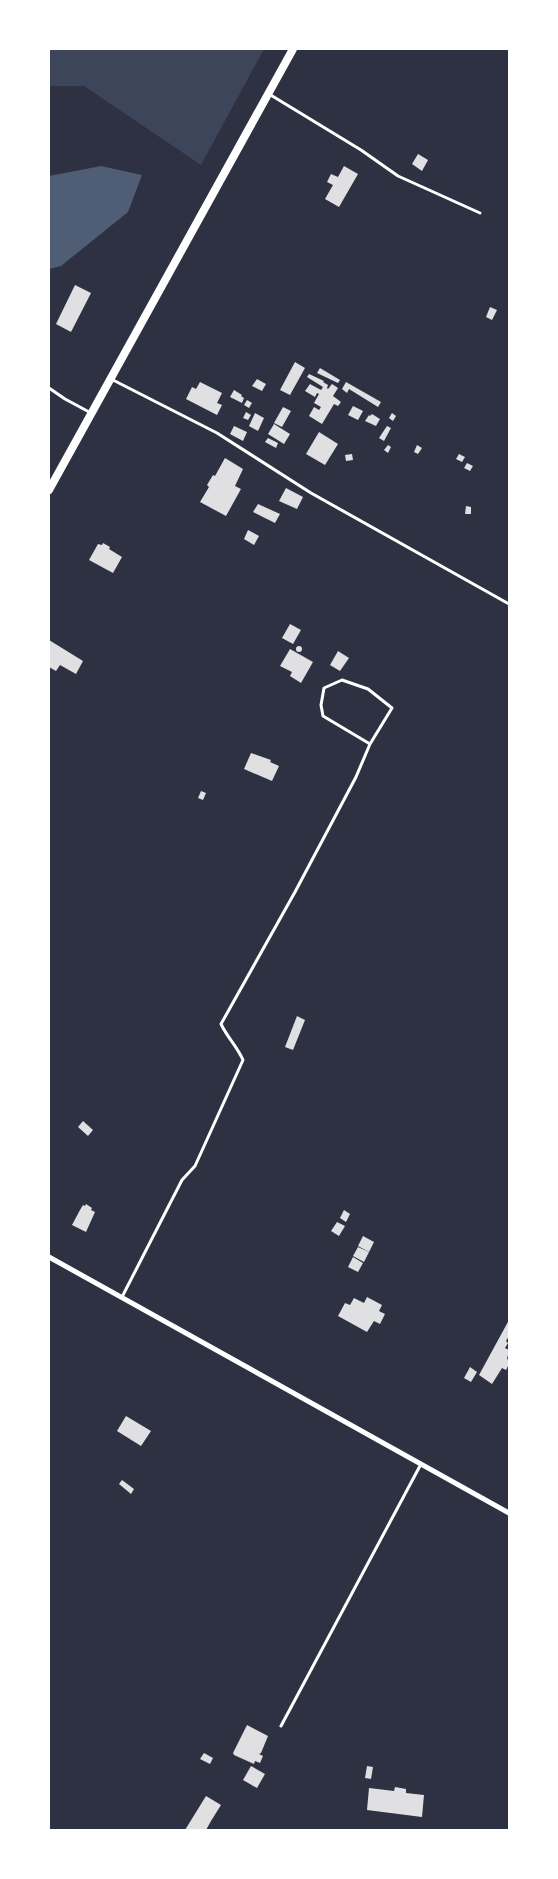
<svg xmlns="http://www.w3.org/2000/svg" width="558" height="1879" viewBox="0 0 558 1879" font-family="'DM Sans',sans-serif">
<rect width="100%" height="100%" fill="#2d3142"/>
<polygon fill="#3c4559" points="49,49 264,49 201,165 84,86 49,86"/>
<polygon fill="#4f5d75" points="101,166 142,175 128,212 61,266 49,269 49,176"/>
<g fill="#e0e0e3">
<polygon points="418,154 428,160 422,171 412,164"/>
<polygon points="344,166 358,174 339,207 325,199 333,185 327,182 331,174 338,177"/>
<polygon points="75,285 91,293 71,332 56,324"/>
<polygon points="490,307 497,310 492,320 486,317"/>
<polygon points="295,362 305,368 290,395 280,390"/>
<polygon points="320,368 340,380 338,383 317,373"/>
<polygon points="309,374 324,381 323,382 328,385 327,388 328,389 332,384 338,388 333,396 341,402 338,406 334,404 322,424 309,416 314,407 319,410 321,407 314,403 319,394 317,393 315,397 305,391 310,384 321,390 323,387 307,377"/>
<polygon points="257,379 266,384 262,391 252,386"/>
<polygon points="200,382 222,393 217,403 222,405 217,415 186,399 192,387 196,389"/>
<polygon points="346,382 381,402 378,407 349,389 347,393 342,389"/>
<polygon points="234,390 242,395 241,396 244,398 242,403 230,397"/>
<polygon points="247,400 252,403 249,408 244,405"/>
<polygon points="353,406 363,411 358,420 348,415"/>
<polygon points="283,407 291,411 282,427 274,423"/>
<polygon points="246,412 251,415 248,420 243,418"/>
<polygon points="255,413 264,418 258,431 249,426"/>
<polygon points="392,413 396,416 393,421 389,418"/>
<polygon points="372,414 380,419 376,426 365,421 369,415 370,416"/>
<polygon points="274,424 290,434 284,444 268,434"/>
<polygon points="234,426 247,432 243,441 230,434"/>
<polygon points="387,426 391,428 384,441 379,438"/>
<polygon points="319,432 338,444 325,465 306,454"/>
<polygon points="268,438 278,443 276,448 265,442"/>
<polygon points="388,445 391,447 388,453 384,450"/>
<polygon points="417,445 422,448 418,454 414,452"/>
<polygon points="352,454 353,460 346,461 345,455"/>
<polygon points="459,454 465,457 462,462 456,459"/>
<polygon points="225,458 243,469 235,486 241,489 226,516 200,502 209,487 207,485 213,475 215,476"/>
<polygon points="467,463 473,466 470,471 464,468"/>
<polygon points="286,488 303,497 297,509 279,501"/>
<polygon points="258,504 280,514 275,523 253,512"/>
<polygon points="466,506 471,507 471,514 465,514"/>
<polygon points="248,530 259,536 254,545 244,539"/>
<polygon points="103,543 110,547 109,549 122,557 113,573 89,560 98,544 102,545"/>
<polygon points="290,624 301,630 293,644 282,638"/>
<polygon points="49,640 83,661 76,674 60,665 56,671 49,667"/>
<circle cx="299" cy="649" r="3"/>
<polygon points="290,649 313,662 301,683 290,676 292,672 280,666"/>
<polygon points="338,651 349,658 340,671 330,665"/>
<polygon points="251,753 271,760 270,762 279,766 272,781 244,769"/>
<polygon points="201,791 206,793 203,800 198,798"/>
<polygon points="297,1016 305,1020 293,1050 285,1047"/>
<polygon points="83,1121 93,1130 88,1136 78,1127"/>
<polygon points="86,1204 92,1208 91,1210 95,1212 86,1232 72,1225 80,1210 83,1205 85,1206"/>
<polygon points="344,1210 350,1214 346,1222 340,1218"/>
<polygon points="337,1222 345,1226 339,1236 331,1231"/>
<polygon points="363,1236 374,1242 369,1252 358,1246"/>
<polygon points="358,1247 369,1252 364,1262 353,1256"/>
<polygon points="353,1257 363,1263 358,1272 348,1267"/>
<polygon points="367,1297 382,1305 379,1311 385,1314 380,1324 374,1321 367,1332 338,1316 345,1303 350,1305 354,1298 364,1303"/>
<polygon points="509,1320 509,1336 506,1341 508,1343 505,1348 509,1350 507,1359 509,1360 509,1364 506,1370 502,1368 492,1384 479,1375"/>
<polygon points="470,1367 477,1372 471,1382 464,1378"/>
<polygon points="126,1416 151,1431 141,1446 117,1431"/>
<polygon points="122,1480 134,1489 131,1494 119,1484"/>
<polygon points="247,1725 268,1736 261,1753 259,1754 263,1756 260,1763 255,1761 254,1764 234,1755 233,1753"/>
<polygon points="204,1753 213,1758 210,1764 200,1759"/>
<polygon points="251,1766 265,1774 257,1788 243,1780"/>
<polygon points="367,1766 373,1767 371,1779 365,1778"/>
<polygon points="395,1787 406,1789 406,1793 424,1795 422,1817 367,1810 369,1788 394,1791"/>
<polygon points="206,1796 221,1805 211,1821 206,1830 185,1830"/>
</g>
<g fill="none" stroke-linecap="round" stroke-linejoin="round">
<g stroke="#fff" stroke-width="3">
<polyline points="269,94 361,150 398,176 480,213"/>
<polyline points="111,379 217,433 311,493 509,604"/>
<polyline points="49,388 65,399 91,413"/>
<path d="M122 1297 182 1180 195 1166 243 1060C237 1046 227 1037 221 1024L295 892 356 777 370 744 392 708 368 689 342 680 324 688 321 705 323 716 370 744"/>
<polyline points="281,1726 421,1464"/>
</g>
<polyline stroke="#fff" stroke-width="5" points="49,1257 509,1513"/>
<polyline stroke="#fff" stroke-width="8" points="49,490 293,49"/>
</g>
<rect width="558" height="1879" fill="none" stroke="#ffffff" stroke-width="100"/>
</svg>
